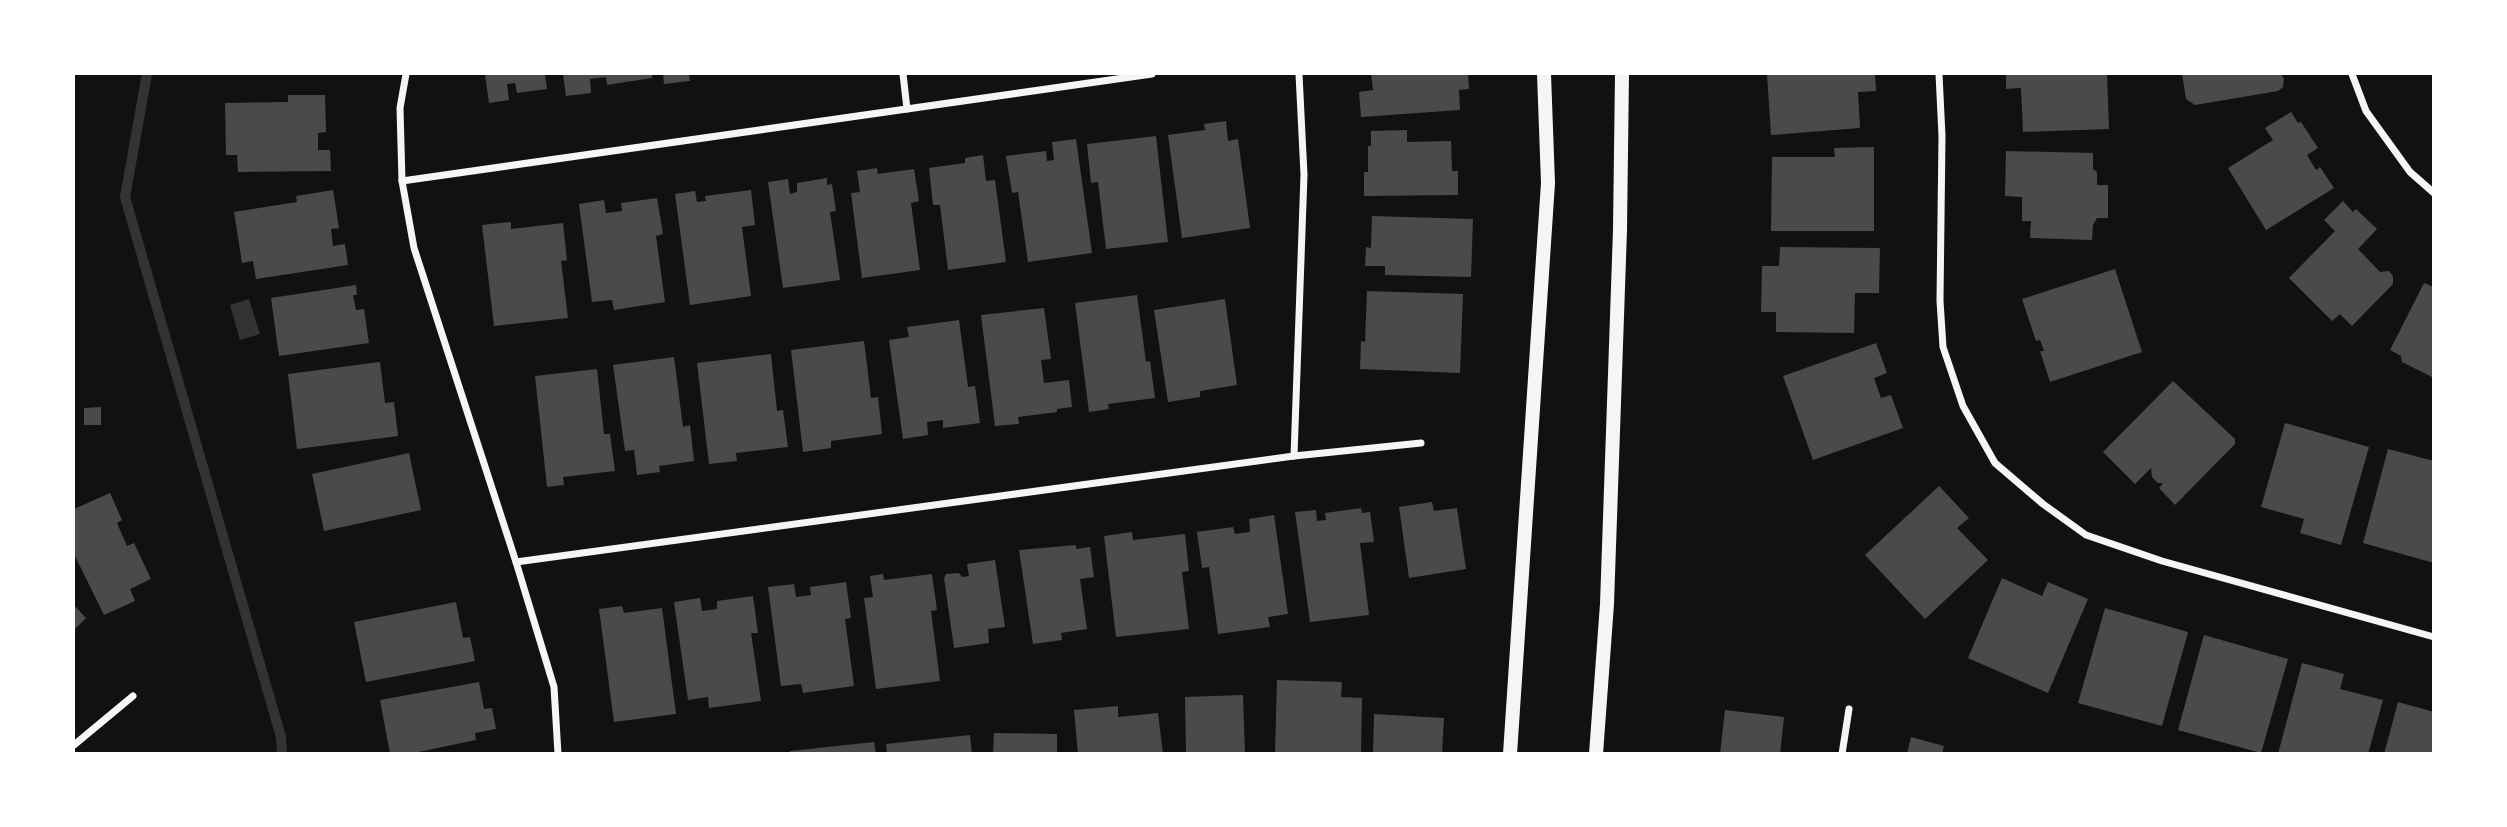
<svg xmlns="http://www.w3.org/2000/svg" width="2507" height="827" viewBox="0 0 2507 827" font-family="'Work Sans',sans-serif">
<rect width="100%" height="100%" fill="#111"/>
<polygon fill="#333" points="249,299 260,334 240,340 230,305"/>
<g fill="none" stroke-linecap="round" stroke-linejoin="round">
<polyline stroke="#333" stroke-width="10" points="147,74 125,197 281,737 282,754"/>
</g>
<g fill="#4a4a4a">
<polygon points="485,74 545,74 547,89 517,93 515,83 507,84 509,100 489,103"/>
<polygon points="563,74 652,74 652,78 607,85 606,77 590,79 591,93 566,96"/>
<polygon points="663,74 689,74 690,81 664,84"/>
<polygon points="1371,74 1468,74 1469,89 1459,90 1460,110 1361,117 1359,92 1373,90"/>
<polygon points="1767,74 1875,74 1876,91 1858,92 1860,128 1771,135"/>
<polygon points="2006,74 2107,74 2109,129 2023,132 2021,88 2006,89"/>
<polygon points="2182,74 2281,74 2284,79 2283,87 2278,91 2195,105 2186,99"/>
<polygon points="288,95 325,95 326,132 318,133 318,150 330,150 331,171 238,172 237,155 226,155 225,103 288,102"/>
<polygon points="2291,112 2298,123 2301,122 2318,148 2307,155 2316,170 2320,167 2334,188 2266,230 2228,168 2273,140 2265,128"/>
<polygon points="1226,121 1228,141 1238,139 1250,228 1182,238 1168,135 1205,130 1204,124"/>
<polygon points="1407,130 1407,142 1451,141 1452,171 1458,171 1458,195 1364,196 1364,172 1368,172 1368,146 1371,146 1371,131"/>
<polygon points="1156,136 1168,242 1106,249 1098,182 1091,183 1087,144"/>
<polygon points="1076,139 1092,253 1028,262 1018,192 1012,193 1006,156 1046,151 1047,161 1054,160 1052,142"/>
<polygon points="1874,147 1874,231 1771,231 1772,157 1835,157 1834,148"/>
<polygon points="2006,151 2093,153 2093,169 2097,172 2097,185 2108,185 2108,218 2097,218 2093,225 2092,240 2030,238 2031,221 2022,221 2022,197 2005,196"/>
<polygon points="983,155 986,181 995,180 1006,262 948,270 940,205 933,205 929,168 965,163 965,158"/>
<polygon points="877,168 878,174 914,169 919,201 911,203 920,270 862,278 851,193 860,192 857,171"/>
<polygon points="827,178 827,185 832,184 836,211 830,212 840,280 783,288 768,182 788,179 790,194 797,192 797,183"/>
<polygon points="333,190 339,228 331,229 333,246 345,244 348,265 256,279 253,261 242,263 234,212 297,202 296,196"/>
<polygon points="751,190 755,225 742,227 751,296 690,305 675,194 695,191 697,202 706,201 705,196"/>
<polygon points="657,198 663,234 656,236 665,302 614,310 612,300 592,302 579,204 604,200 606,213 622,211 621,203"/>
<polygon points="2343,201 2353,212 2356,209 2377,229 2358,249 2380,272 2389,271 2393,276 2393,284 2352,326 2340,314 2332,321 2289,278 2335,231 2324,220"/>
<polygon points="1372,216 1473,219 1471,277 1385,275 1385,266 1365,266 1366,247 1371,248"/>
<polygon points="511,222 511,229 563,223 567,260 561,261 568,318 494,326 482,225"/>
<polygon points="1780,247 1880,248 1879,293 1855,293 1854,333 1776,332 1776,312 1761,312 1762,266 1779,266"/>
<polygon points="2115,269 2142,352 2050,382 2040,351 2044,351 2040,340 2036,341 2022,299"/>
<polygon points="2424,283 2434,287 2434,378 2402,362 2401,356 2390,350"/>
<polygon points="356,285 357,295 353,295 356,310 364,309 369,343 279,356 271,298"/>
<polygon points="1367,291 1463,294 1460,373 1360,369 1361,341 1365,342"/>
<polygon points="1137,295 1146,362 1150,361 1155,398 1108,404 1109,409 1089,412 1075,303"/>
<polygon points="1225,299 1237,385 1200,391 1200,397 1168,402 1154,310"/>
<polygon points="1044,308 1051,359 1041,360 1044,383 1069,380 1072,407 1057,409 1057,412 1018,417 1019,424 995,426 981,315"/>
<polygon points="959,320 968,387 975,386 980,423 943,428 943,420 927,422 928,435 903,439 889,340 909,337 907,327"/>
<polygon points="864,341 871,398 878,397 882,434 831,441 831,448 803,452 791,350"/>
<polygon points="1876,343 1887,373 1874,378 1881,398 1891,395 1903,428 1813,460 1783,376"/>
<polygon points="771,354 777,411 783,410 788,447 736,453 737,461 709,464 697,363"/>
<polygon points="674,357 683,427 690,425 694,461 659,466 660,472 637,475 634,450 625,451 613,365"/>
<polygon points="380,362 385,403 394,402 398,436 297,449 288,374"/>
<polygon points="597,369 604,434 610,434 615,471 563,477 564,485 547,487 535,376"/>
<polygon points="2173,381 2235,439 2235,444 2175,505 2159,488 2163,483 2158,483 2152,477 2151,468 2135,484 2103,452"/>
<polygon points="101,407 101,425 84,425 84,408"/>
<polygon points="2285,423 2369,447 2341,545 2300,533 2304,519 2261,507"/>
<polygon points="2388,449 2434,461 2434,563 2363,543"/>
<polygon points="409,453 421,510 324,531 312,474"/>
<polygon points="1939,486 1969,518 1957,528 1988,560 1925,619 1865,555"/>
<polygon points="110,493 122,520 117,523 127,546 134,543 151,579 130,589 135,601 104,615 74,554 74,509"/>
<polygon points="1432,502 1434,511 1457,508 1466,569 1409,578 1399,507"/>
<polygon points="1361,508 1362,513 1370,512 1374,542 1360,543 1369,615 1310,622 1295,512 1316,510 1317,521 1326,520 1325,513"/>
<polygon points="1274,515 1288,614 1268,617 1270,627 1218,634 1209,567 1202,568 1197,532 1233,527 1235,534 1250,532 1249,519"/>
<polygon points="1132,532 1133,540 1185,534 1189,571 1182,572 1189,629 1116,637 1104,536"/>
<polygon points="1076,545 1076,549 1090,547 1094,577 1080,579 1087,629 1061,633 1062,640 1033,644 1019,550"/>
<polygon points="995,560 1005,627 988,629 989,643 954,648 944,578 946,574 959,573 962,577 969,576 967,564"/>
<polygon points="883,574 884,580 932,574 937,610 931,611 940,681 876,689 864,598 873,597 870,576"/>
<polygon points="2002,578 2042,596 2048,582 2088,599 2048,693 1968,658"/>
<polygon points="846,582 851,618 845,619 854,686 803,693 801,684 781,686 768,587 794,584 796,597 811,595 810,587"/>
<polygon points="753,596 758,633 751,633 761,701 709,708 708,697 688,700 674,602 700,598 702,611 717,609 717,601"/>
<polygon points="456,602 463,638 470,637 475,661 366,682 354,622"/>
<polygon points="74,605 86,618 74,630"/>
<polygon points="622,606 624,613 662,608 676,714 614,722 599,609"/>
<polygon points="2105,608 2188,632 2162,726 2078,703"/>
<polygon points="2204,635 2288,659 2261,753 2178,730"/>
<polygon points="2302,663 2344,674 2340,689 2383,700 2368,754 2278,754"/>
<polygon points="1277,680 1342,682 1341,697 1362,698 1361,754 1275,754"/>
<polygon points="479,682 484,709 492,708 496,729 475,733 476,740 409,754 390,754 380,700"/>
<polygon points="1243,695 1245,754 1186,754 1185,697"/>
<polygon points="2398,702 2434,712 2434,754 2384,754"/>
<polygon points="1118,706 1118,717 1158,713 1163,754 1078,754 1074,710"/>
<polygon points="1725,710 1784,717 1780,754 1720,754"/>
<polygon points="1374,714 1444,718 1442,754 1373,754"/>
<polygon points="994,733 1057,734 1057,754 993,754"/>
<polygon points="970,735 972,754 887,754 886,744"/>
<polygon points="1911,737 1944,746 1942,754 1907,754"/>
<polygon points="874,742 876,754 790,754 790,751"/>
</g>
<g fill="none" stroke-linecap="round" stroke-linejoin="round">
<g stroke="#f5f5f5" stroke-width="7">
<polyline points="406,74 400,108 402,181 414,248 516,562 554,687 558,754"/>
<polyline points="903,74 907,109"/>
<polyline points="1939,74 1942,136 1940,301 1943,347 1963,406 1995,463 2043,504 2086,535 2162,561 2434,637"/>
<polyline points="2352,74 2366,111 2410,172 2434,193"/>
<polyline points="402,181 1152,74"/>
<polyline points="1294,456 1304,175 1299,74"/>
<polyline points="516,562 1294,456 1421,443"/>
<polyline points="74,745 133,696"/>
<polyline points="1842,754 1849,709"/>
</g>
<g stroke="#f5f5f5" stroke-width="14">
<polyline points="1510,754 1548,183 1544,74"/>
<polyline points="1596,754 1607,604 1620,230 1622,74"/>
</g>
</g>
<rect width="2507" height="827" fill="none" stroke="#ffffff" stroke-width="150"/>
</svg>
